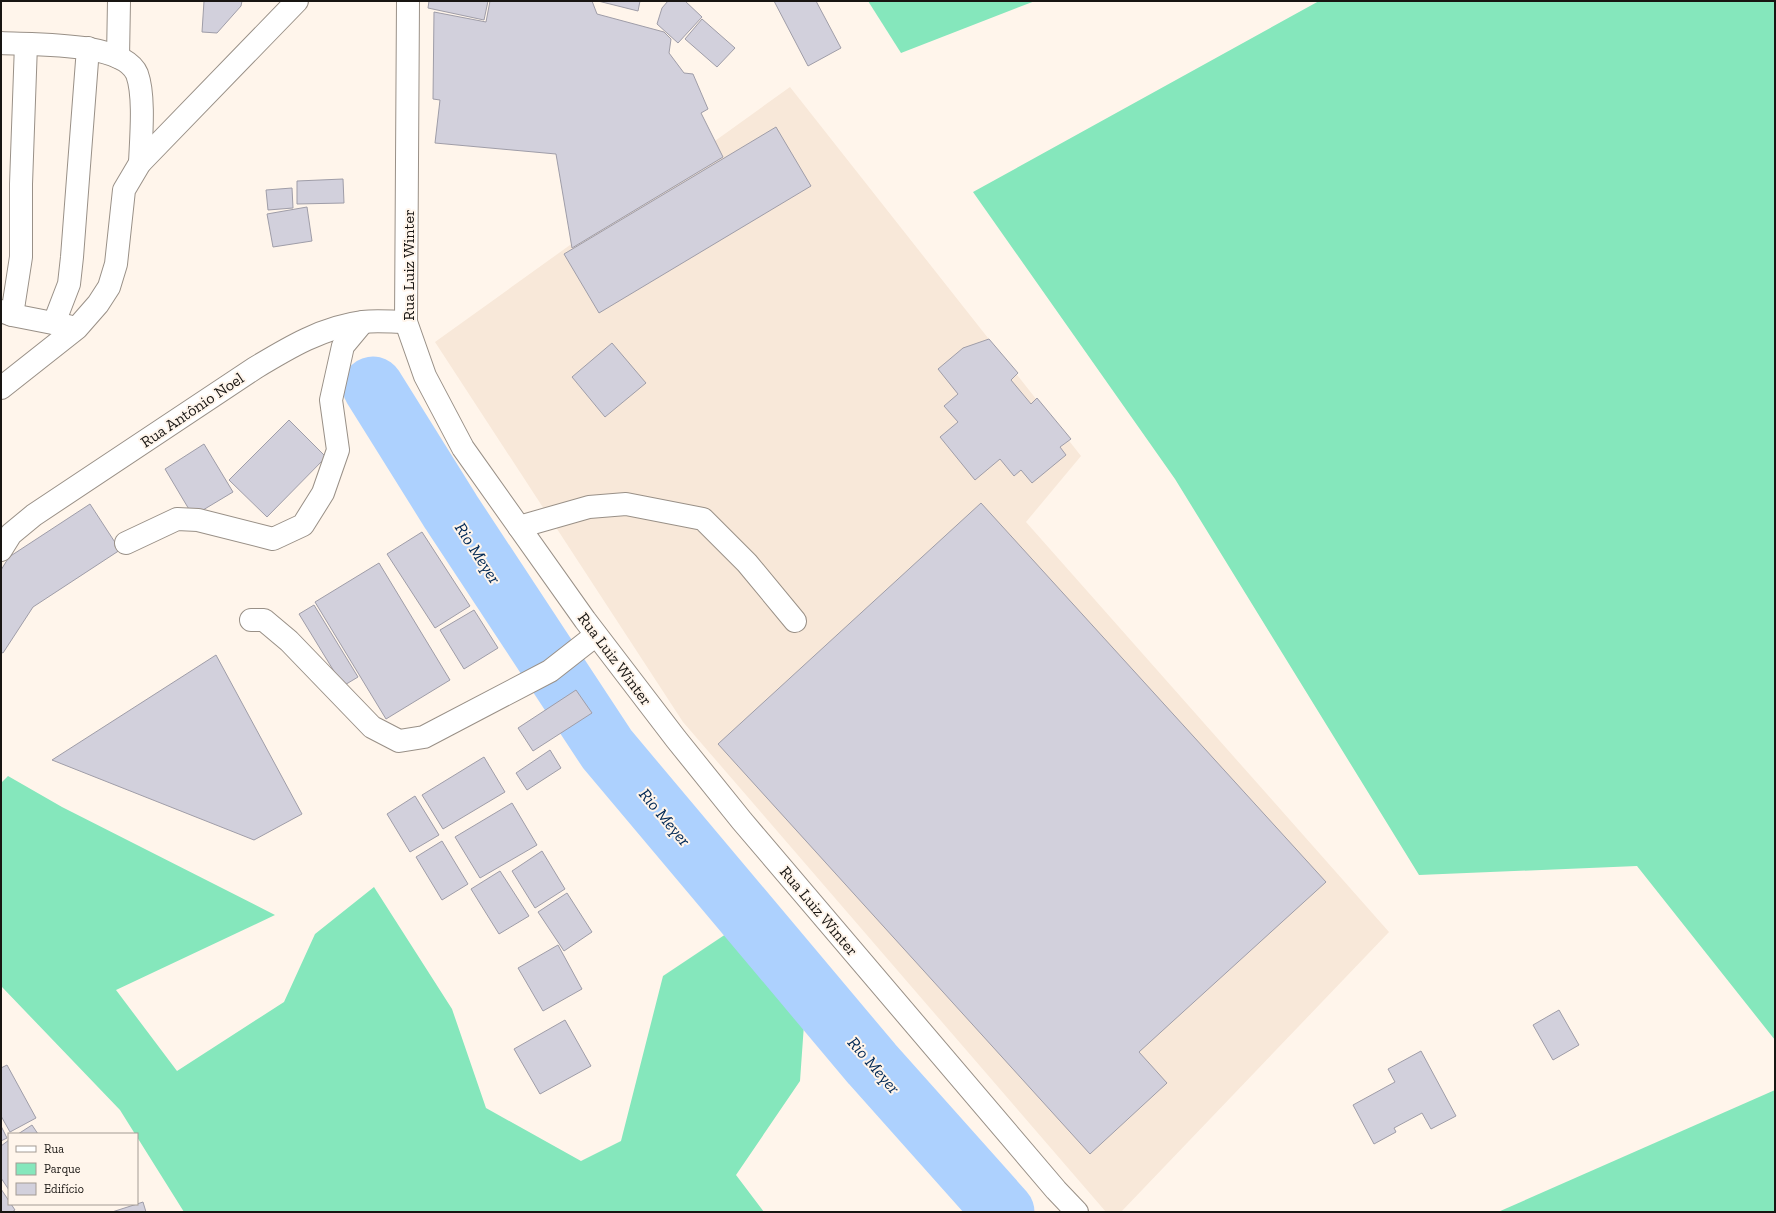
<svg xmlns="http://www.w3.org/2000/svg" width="1776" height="1213" viewBox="0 0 1776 1213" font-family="'Zilla Slab',serif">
<rect width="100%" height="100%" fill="#fff5eb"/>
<polygon fill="#f8e8d9" points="790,87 1081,456 1026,522 1389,932 1121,1212 1106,1212 683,722 435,342"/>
<g fill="#85e7bc">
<polygon points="868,1 1035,1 901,53"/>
<polygon points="1319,1 1775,1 1775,1040 1637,866 1419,875 1175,479 973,192"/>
<polygon points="8,776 62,807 275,915 116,990 177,1071 284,1002 315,934 374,887 452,1009 486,1108 581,1161 621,1141 663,976 735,928 806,996 800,1081 736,1175 764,1212 184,1212 137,1137 137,1134 135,1134 120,1110 2,987 1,783"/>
<polygon points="1775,1090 1775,1212 1498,1212"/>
</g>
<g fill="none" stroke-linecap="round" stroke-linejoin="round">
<polyline stroke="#add1fe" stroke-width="61" points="373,387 451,512 607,749 872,1064 1004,1212"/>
</g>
<g fill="#d2d0dc" stroke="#9f9da8">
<polygon points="204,1 242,1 241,6 217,33 202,32"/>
<polygon points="429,1 488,1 484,20 428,8"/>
<polygon points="490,1 592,1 597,14 664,32 671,39 669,53 684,73 693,74 708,109 701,113 723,157 572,248 556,154 435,143 440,100 433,99 434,12 486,22"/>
<polygon points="598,1 640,1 638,11"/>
<polygon points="668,1 685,1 702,17 678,43 657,24 662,8"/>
<polygon points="774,1 816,1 841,48 808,66"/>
<polygon points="702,19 735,48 717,67 685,39"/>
<polygon points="776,127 811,186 599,313 564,254"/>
<polygon points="343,179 344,203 297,204 297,181"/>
<polygon points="292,188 293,208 268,210 266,190"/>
<polygon points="307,207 312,241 273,247 267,214"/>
<polygon points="989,339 1018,373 1011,380 1031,404 1037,398 1071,439 1060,447 1066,455 1032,483 1021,470 1014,476 1000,459 975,480 940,437 958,422 944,406 958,394 938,369 963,348"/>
<polygon points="612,343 646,383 605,417 572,377"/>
<polygon points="289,420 326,457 267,517 229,480"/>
<polygon points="204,444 233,492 193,516 165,469"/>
<polygon points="981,503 1326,882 1139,1052 1167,1083 1090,1154 718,744"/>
<polygon points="90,504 120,550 33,607 3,653 1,652 1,570 9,557"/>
<polygon points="422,532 470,606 435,628 387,554"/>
<polygon points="379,563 450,680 386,719 315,602"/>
<polygon points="314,605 358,677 343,686 299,614"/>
<polygon points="474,610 498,648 464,669 440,630"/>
<polygon points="216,655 302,814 254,840 52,760"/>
<polygon points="576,690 592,713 533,751 518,728"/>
<polygon points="550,750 561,768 527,790 516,773"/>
<polygon points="484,757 505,792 443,829 422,795"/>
<polygon points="415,796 439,835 410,852 387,814"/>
<polygon points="512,803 537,845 480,878 455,837"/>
<polygon points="442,841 468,884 442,900 416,857"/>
<polygon points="542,851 565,889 535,908 512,871"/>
<polygon points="500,871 529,916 499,934 471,889"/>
<polygon points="567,893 592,932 564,951 538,912"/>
<polygon points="558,945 582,989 543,1011 518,968"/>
<polygon points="1559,1010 1579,1045 1553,1060 1533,1025"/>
<polygon points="565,1020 591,1066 540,1094 514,1049"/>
<polygon points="1421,1051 1456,1116 1431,1129 1422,1113 1394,1128 1396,1132 1374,1144 1353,1105 1395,1082 1388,1069"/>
<polygon points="7,1065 36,1118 10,1132 1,1116 1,1068"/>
<polygon points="32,1125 38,1134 18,1134"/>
<polygon points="1,1126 7,1138 1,1141"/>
<polygon points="9,1140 9,1190 1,1178 1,1146"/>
<polygon points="1,1189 9,1201 9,1204 11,1204 15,1210 12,1212 1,1212"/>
<polygon points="143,1202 146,1212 112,1212 137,1204"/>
</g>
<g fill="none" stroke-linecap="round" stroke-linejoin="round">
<defs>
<g id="minor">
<polyline points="408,1 406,322 425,376 463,448 585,620 676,739 742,821 1056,1190 1077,1212"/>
<path d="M1 43C32 45 123 41 137 74 145 96 141 138 140 163"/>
<polyline points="118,57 119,1"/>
<polyline points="1,311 12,315 68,326"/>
<polyline points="12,315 21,257 21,184 26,44"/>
<polyline points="54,323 69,284 72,257 88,48"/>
<polyline points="1,388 77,328 98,304 109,287 116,264 124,190 140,163 297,1"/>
<polyline points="519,527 589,507 626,504 703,519 747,563 795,621"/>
<polyline points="126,543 177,519 198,520 273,539 303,525 323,493 338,450 331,400 343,346 363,322"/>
<path d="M1 550 11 534 34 515 255 368C288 348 323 327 363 322 377 320 392 322 406 322"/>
<polyline points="251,620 264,620 289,641 372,727 399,741 424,737 550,671 596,635"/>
</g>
</defs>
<use href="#minor" stroke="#999087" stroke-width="24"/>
<use href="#minor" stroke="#fff" stroke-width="22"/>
</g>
<g text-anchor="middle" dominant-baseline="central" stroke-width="4" stroke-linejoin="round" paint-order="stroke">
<g font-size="16" fill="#181512" stroke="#fff5eb">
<text transform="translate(408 265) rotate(-90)">Rua Luiz Winter</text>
<text transform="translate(192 410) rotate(-34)">Rua Antônio Noel</text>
<text transform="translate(615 659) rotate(53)">Rua Luiz Winter</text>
<text transform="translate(819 911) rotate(50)">Rua Luiz Winter</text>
</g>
<g font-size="17" font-style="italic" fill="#002855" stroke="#fff5eb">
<text transform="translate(478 553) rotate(57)">Rio Meyer</text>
<text transform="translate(665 817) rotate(50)">Rio Meyer</text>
<text transform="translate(874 1065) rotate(49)">Rio Meyer</text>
</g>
</g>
<rect width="1776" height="1213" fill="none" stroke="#181512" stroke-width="4"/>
<rect x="8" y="1133" width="130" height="72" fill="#fff5eb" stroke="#a39b94"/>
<rect x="16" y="1146" width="20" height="6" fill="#ffffff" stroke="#a39b94"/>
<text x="44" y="1153" font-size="12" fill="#181512">Rua</text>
<rect x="16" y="1163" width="20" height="12" fill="#85e7bc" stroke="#a39b94"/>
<text x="44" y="1173" font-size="12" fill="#181512">Parque</text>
<rect x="16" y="1183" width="20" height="12" fill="#d2d0dc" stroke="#a39b94"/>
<text x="44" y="1193" font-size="12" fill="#181512">Edifício</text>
</svg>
